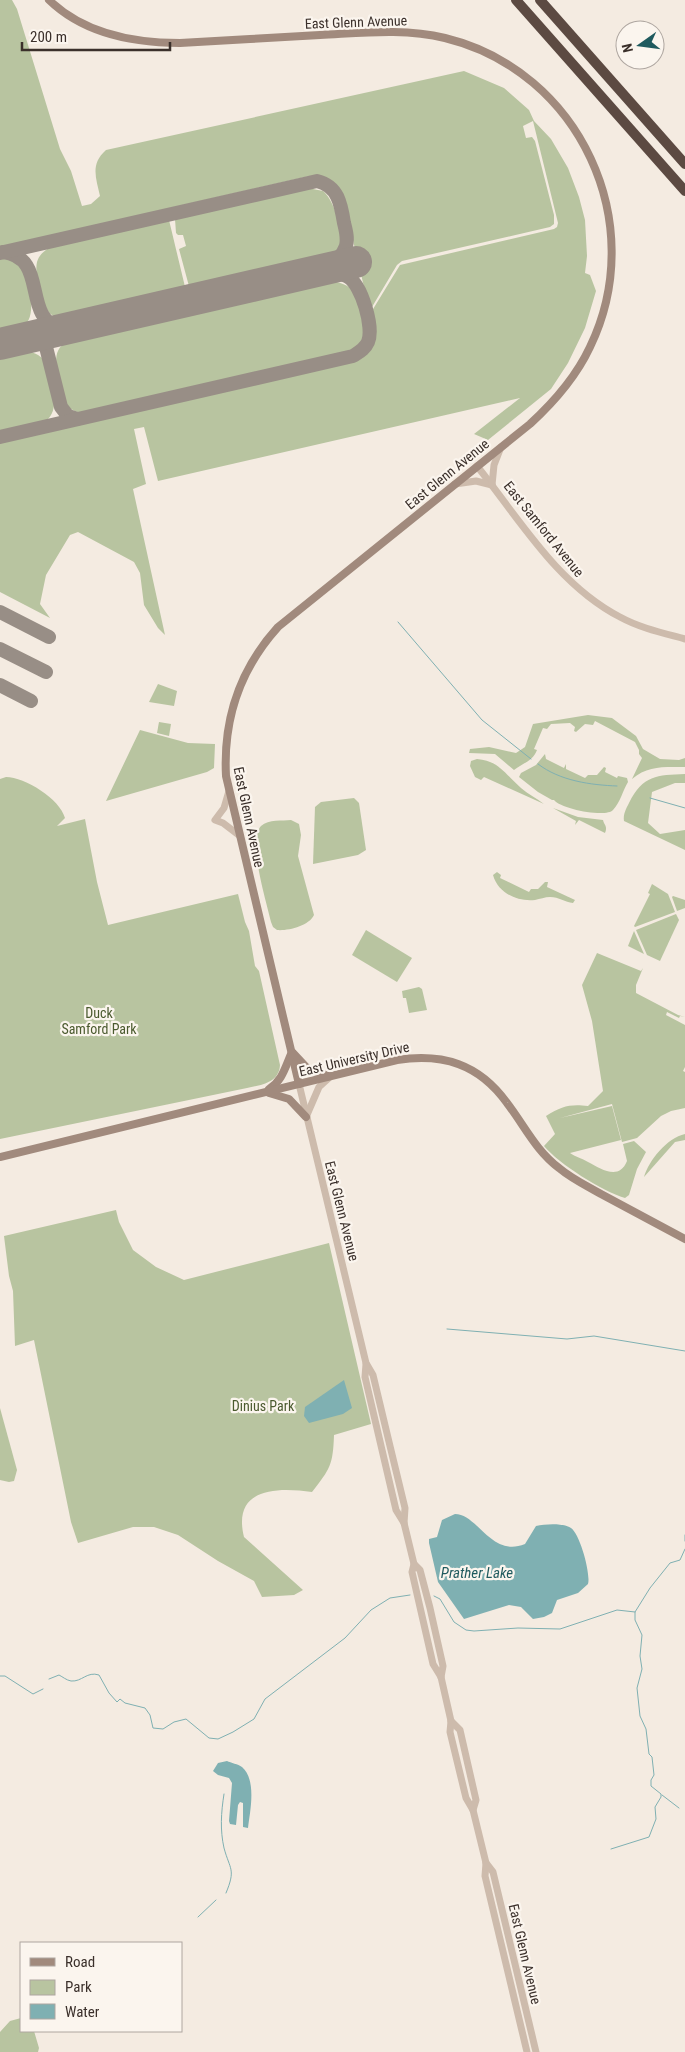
<svg xmlns="http://www.w3.org/2000/svg" width="685" height="2052" viewBox="0 0 685 2052" font-family="'Roboto Condensed',sans-serif">
<rect width="100%" height="100%" fill="#f4ebe1"/>
<g fill="#b8c4a0">
<path d="M0 0H12L17 9 60 149 71 171 82 206 91 204 100 196C96 178 90 164 106 150L464 71 504 88 529 110 534 121 551 139 568 168 579 197 585 220 587 256 585 273 590 275 596 291 585 328 568 363 551 389 488 440 474 434 520 398 158 481 144 427 134 429 146 484 133 489 165 635 158 628 144 605 140 573 134 562 78 532 70 535 46 575 40 604 50 618 0 592V441L354 360C375 350 375 333 370 314L400 265 554 229 557 227 558 223 533 121 523 126 526 138 532 137 535 141 554 215V224L550 227 402 261 397 265 372 307 369 308 342 194C333 180 321 175 305 177L0 247Z"/>
<path d="M308 188 323 191C334 200 345 234 339 248 336 253 332 256 327 259L190 290 179 249 186 246 183 235H178L176 233 175 219Z"/>
<path d="M169 220 186 291 67 319C62 318 56 318 52 315 42 308 34 274 37 262 39 255 44 251 49 248Z"/>
<path d="M0 259C8 259 15 260 21 267 30 278 37 315 25 325 19 331 9 332 0 334Z"/>
<path d="M329 281C354 283 358 295 363 317 367 333 365 344 350 353L86 414C81 413 76 412 71 409 61 402 52 362 58 351 60 346 65 343 69 341Z"/>
<path d="M24 351C33 352 39 354 45 361 54 372 60 409 48 419 39 428 13 430 0 433V357Z"/>
<polygon points="158,684 177,691 174,706 149,702"/>
<path d="M588 715 612 718 636 736 643 749 660 759 679 760 685 758V767C666 767 648 765 632 779L642 758 639 754V750L635 742 595 721 593 725 585 724 576 732 574 731 575 727 570 723 551 724 547 729 543 728 534 749 537 750C533 761 523 763 514 770L495 754 469 753 470 749 489 747 516 753 525 747 533 724Z"/>
<polygon points="159,722 171,724 169,736 157,733"/>
<polygon points="140,730 188,743 215,744 214,768 207,772 106,801"/>
<path d="M545 754 546 759 564 768 566 764V769L585 778 588 775H597L604 767 606 768 605 772 617 778 618 776 627 778 628 782C623 790 620 803 613 810 606 818 561 809 554 800H552L538 792 519 777 521 773 536 765Z"/>
<path d="M477 759C499 761 504 773 521 788 528 794 536 798 544 804L484 777 481 780 475 777 470 766 471 761Z"/>
<path d="M685 774V783H675L652 792 648 823 660 834 685 830V850L624 821C623 814 626 809 629 803 643 775 657 775 685 774Z"/>
<path d="M6 777C25 777 60 799 65 818L57 826 85 819 97 882 108 925 238 894 245 922 249 931 255 966 259 971 280 1065C279 1083 261 1085 247 1088L0 1139V779Z"/>
<polygon points="354,798 359,803 366,850 358,855 313,864 315,807 321,802"/>
<path d="M553 808 578 817 603 820C604 825 608 826 605 833L579 820 575 825 576 821Z"/>
<path d="M291 820 299 824 301 835 298 856 314 915C309 926 288 931 277 930L273 927 271 922C267 903 247 841 261 826 269 819 282 821 291 820Z"/>
<path d="M497 872 501 875 500 878 529 892 531 889H538L545 882H548L547 887 575 900 573 903C565 902 559 897 550 897 545 897 540 899 535 900 517 902 498 893 493 875Z"/>
<polygon points="652,884 668,894 675,912 635,927 634,926 650,894 648,893"/>
<polygon points="673,896 685,900 685,908 677,911 672,897"/>
<polygon points="676,914 679,920 660,961 647,955 636,930"/>
<polygon points="366,930 412,958 397,982 352,955"/>
<polygon points="634,931 644,954 628,946"/>
<path d="M597 953 641 971 643 968 636 985V993L678 1015 685 1017 680 1016 679 1018 667 1012 666 1015 685 1025V1067L683 1071 685 1072V1108L671 1111 661 1116 637 1138 622 1142 612 1104 560 1118 612 1106 621 1140 570 1153C575 1157 582 1158 588 1162 601 1169 619 1181 627 1161L623 1144 634 1141 646 1152 637 1169 629 1195 625 1198C602 1191 559 1164 544 1146L555 1134 546 1116C562 1106 570 1104 588 1106L603 1091 592 1021 582 985Z"/>
<polygon points="419,987 422,989 427,1010 409,1013 406,998 403,998 402,991"/>
<path d="M685 1134V1140L675 1142 644 1177C649 1160 667 1138 685 1134Z"/>
<path d="M116 1210 119 1222 133 1250 156 1267 184 1280 329 1243 371 1424 334 1435C333 1465 330 1469 312 1492 276 1487 232 1488 244 1537L303 1590 294 1595 262 1597 254 1581 218 1561 178 1535 154 1527H133L78 1543 71 1522 34 1340 15 1346 13 1291 9 1276 4 1236Z"/>
<polygon points="0,1408 17,1470 14,1481 9,1482 0,1480"/>
<polygon points="21,2018 21,2031 34,2031 39,2048 38,2052 0,2052 0,2032 10,2021"/>
</g>
<g fill="#7fb0b2">
<polygon points="344,1380 352,1408 343,1414 309,1423 304,1416 305,1407"/>
<path d="M455 1514C478 1514 491 1558 525 1544L536 1526C546 1524 563 1523 571 1528 580 1534 591 1574 588 1584L578 1593 557 1600 552 1613 544 1617 533 1619 521 1607 509 1605 464 1619 438 1582 429 1543V1539L437 1537 442 1520Z"/>
<path d="M227 1761C231 1763 238 1764 242 1767 257 1780 250 1811 248 1828L243 1827V1803L240 1802 238 1805 236 1825 230 1824 229 1821 232 1783 229 1778 218 1775 213 1771 218 1763Z"/>
</g>
<g fill="none" stroke-linecap="round" stroke-linejoin="round">
<g stroke="#7fb0b2" stroke-width="1">
<polyline points="398,622 482,720 531,759"/>
<path d="M538 764C560 781 591 785 617 786"/>
<polyline points="650,798 685,808"/>
<polyline points="447,1329 567,1339 594,1336 685,1351"/>
<polyline points="685,1535 685,1541"/>
<polyline points="434,1596 440,1599 454,1622 466,1630 474,1631 518,1628 560,1629 617,1610 635,1612"/>
<polyline points="0,1676 5,1676 33,1694 43,1689"/>
<path d="M49 1679 59 1675C63 1677 66 1680 71 1681 82 1682 87 1671 99 1675L109 1693 117 1702 120 1699 125 1703 145 1708 150 1715 153 1728 163 1729 174 1722 186 1719 209 1738 218 1739 233 1732 254 1719 265 1699 345 1638 371 1610 390 1598 410 1595"/>
<path d="M224 1794C221 1813 220 1830 224 1848 230 1870 236 1869 226 1893"/>
<polyline points="662,1795 679,1808"/>
<polyline points="611,1849 649,1837 656,1819 655,1807 661,1797 661,1794 651,1786 651,1780 654,1775 652,1757 649,1754 646,1729 640,1716 637,1688 642,1669 640,1656 642,1635 635,1620 635,1612 650,1588 670,1563 680,1560 685,1549"/>
<polyline points="198,1917 216,1900"/>
</g>
<g stroke="#988e86" stroke-width="14">
<path d="M3 252C50 258 20 317 62 330"/>
<path d="M0 253 317 181C338 186 341 204 344 223 346 231 348 238 346 246 343 256 333 263 325 269"/>
<polyline points="25,339 41,341 46,347 61,407 68,416 77,419"/>
<path d="M0 437 353 356C359 352 365 349 368 342 374 328 362 285 348 277 342 273 332 272 325 269"/>
<polyline points="0,612 49,637"/>
<polyline points="0,649 46,672"/>
<polyline points="0,685 31,701"/>
</g>
<polyline stroke="#988e86" stroke-width="32" points="0,344 356,262"/>
<g stroke="#cdbbac" stroke-width="7">
<path d="M477 466C520 520 558 585 620 617 640 628 663 633 685 639"/>
<polyline points="455,484 476,481 492,485"/>
<polyline points="492,485 494,465 501,447"/>
<polyline points="229,791 224,808 215,820 223,823 240,836"/>
<polyline points="299,1084 366,1363 373,1375 390,1446 405,1508 404,1523 414,1564 420,1570 430,1608 443,1666 441,1677"/>
<polyline points="306,1117 319,1087 330,1077"/>
<polyline points="366,1364 365,1377 396,1510 404,1523"/>
<polyline points="414,1564 412,1572 433,1664 441,1677 451,1721 450,1732 466,1798 473,1810 486,1863 485,1876 527,2052"/>
<polyline points="451,1721 460,1730 476,1800 473,1810"/>
<polyline points="486,1863 493,1872 536,2052"/>
</g>
<g stroke="#a18a7d" stroke-width="8">
<path d="M49 0C84 34 133 43 180 43 227 40 273 38 320 35 362 33 404 28 445 38 580 71 650 223 590 347 576 377 554 402 530 424L278 627C240 669 223 719 226 776L299 1084"/>
<polyline points="293,1053 307,1068 328,1076"/>
<path d="M269 1089C283 1080 285 1067 292 1052"/>
<polyline points="269,1093 289,1099 306,1117"/>
<path d="M0 1157 397 1060C443 1053 479 1064 507 1103 524 1125 536 1151 559 1168 572 1179 587 1186 601 1194 629 1209 657 1224 685 1239"/>
</g>
<g stroke="#5c4a42" stroke-width="10">
<polyline points="516,0 685,191"/>
<polyline points="540,0 685,164"/>
</g>
</g>
<g text-anchor="middle" dominant-baseline="central" stroke-width="4.5" stroke-linejoin="round" paint-order="stroke">
<g font-size="14" fill="#3b302b" stroke="#fbf5ee">
<text transform="translate(356 22) rotate(-2)">East Glenn Avenue</text>
<text transform="translate(447 474) rotate(-39)">East Glenn Avenue</text>
<text transform="translate(544 529) rotate(51)">East Samford Avenue</text>
<text transform="translate(249 817) rotate(78)">East Glenn Avenue</text>
<text transform="translate(354 1059) rotate(-13)">East University Drive</text>
<text transform="translate(342 1211) rotate(76)">East Glenn Avenue</text>
<text transform="translate(525 1954) rotate(77)">East Glenn Avenue</text>
</g>
<g font-size="14" fill="#4a5a2e" stroke="#fbf5ee">
<text x="99" y="1013">Duck<tspan x="99" dy="16">Samford Park</tspan></text>
<text x="263" y="1406">Dinius Park</text>
</g>
<g font-size="15" font-style="italic" fill="#1f5a5e" stroke="#fbf5ee">
<text x="477" y="1573">Prather Lake</text>
</g>
</g>
<rect x="20" y="1942" width="162" height="90" fill="#fbf5ee" stroke="#aea6a0"/>
<rect x="30" y="1958" width="25" height="8" fill="#a18a7d" stroke="#aea6a0"/>
<text x="65" y="1967" font-size="15" fill="#3b302b">Road</text>
<rect x="30" y="1980" width="25" height="15" fill="#b8c4a0" stroke="#aea6a0"/>
<text x="65" y="1992" font-size="15" fill="#3b302b">Park</text>
<rect x="30" y="2004" width="25" height="15" fill="#7fb0b2" stroke="#aea6a0"/>
<text x="65" y="2017" font-size="15" fill="#3b302b">Water</text>
<g transform="translate(640 45) rotate(256)"><circle r="24" fill="#fbf5ee" stroke="#aea6a0"/>
<path d="M0-4L9 19L0 12L-9 19Z" fill="#1f5a5e"/>
<text y="-8" font-size="14" font-weight="bold" text-anchor="middle" fill="#3b302b">N</text>
</g>
<path d="M22 42v8h148v-8" fill="none" stroke="#3b302b" stroke-width="2.5"/>
<text x="30" y="42" font-size="15" fill="#3b302b" stroke="#fbf5ee" stroke-width="4" paint-order="stroke">200 m</text>
</svg>
